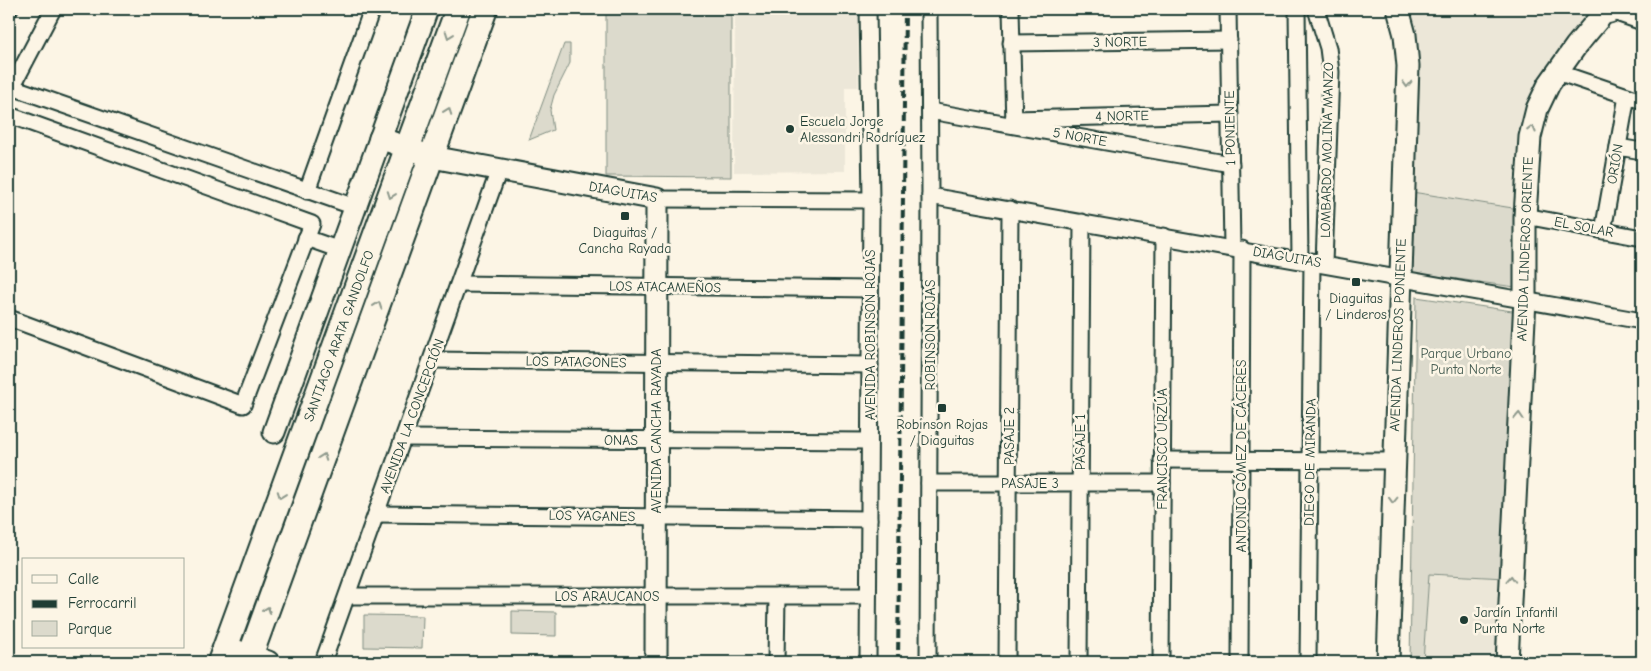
<svg xmlns="http://www.w3.org/2000/svg" width="1651" height="671" viewBox="0 0 1651 671" font-family="'Comic Neue',sans-serif">
<rect width="100%" height="100%" fill="#fcf5e5"/>
<filter id="ink" filterUnits="userSpaceOnUse"><feTurbulence type="fractalNoise" baseFrequency=".02" numOctaves="2"/><feDisplacementMap in="SourceGraphic" scale="10" xChannelSelector="R" yChannelSelector="G"/><feConvolveMatrix kernelMatrix="1 2 1 2 8 2 1 2 1" color-interpolation-filters="sRGB"/></filter>
<g filter="url(#ink)">
<g fill="#ece7d8">
<polygon points="735,9 858,9 858,87 845,87 845,171 734,172"/>
<polygon points="1408,9 1582,10 1584,22 1551,64 1519,209 1412,192 1418,44"/>
<polygon points="1429,574 1505,578 1500,662 1423,662"/>
</g>
<g fill="#dcdacc" stroke="#7e8c80">
<polygon points="606,9 731,9 731,177 606,176"/>
<polygon points="564,44 570,44 570,63 554,95 550,110 553,130 529,140"/>
<polygon points="411,170 417,174 247,630 243,629"/>
<polygon points="1412,192 1519,209 1515,287 1407,272"/>
<polygon points="1416,297 1519,312 1505,578 1429,574 1423,662 1410,662"/>
<polygon points="512,611 556,612 556,636 512,635"/>
<polygon points="364,615 423,616 422,648 364,647"/>
</g>
<g fill="none" stroke-linecap="round" stroke-linejoin="round">
<defs>
<g id="street">
<polyline points="53,9 12,87 355,207"/>
<polyline points="1011,9 1014,125"/>
<polyline points="1228,9 1232,248"/>
<polyline points="1297,9 1300,259"/>
<polyline points="1316,9 1328,48 1331,72 1324,263"/>
<polyline points="1605,9 1642,22"/>
<polyline points="1011,43 1229,40"/>
<polyline points="1557,72 1642,101"/>
<polyline points="930,111 1231,164"/>
<polyline points="9,115 312,224 243,405 9,318"/>
<polyline points="1013,119 1230,114"/>
<polyline points="1618,147 1642,151"/>
<polyline points="307,191 372,9"/>
<polyline points="930,196 1642,321"/>
<polyline points="657,199 871,200"/>
<polyline points="1525,216 1642,238"/>
<polyline points="1603,231 1627,96"/>
<polyline points="306,238 340,250"/>
<polyline points="459,284 870,289"/>
<polyline points="432,360 870,365"/>
<polyline points="404,438 869,441"/>
<polyline points="1162,460 1394,461"/>
<polyline points="929,483 1162,483"/>
<polyline points="376,514 869,519"/>
<polyline points="347,596 868,596"/>
<polyline points="323,662 499,170"/>
<polyline points="776,662 777,596"/>
<polyline points="868,662 871,200 868,9"/>
<polyline points="928,662 930,196 929,9"/>
<polyline points="1007,662 1010,209"/>
<polyline points="1079,662 1082,222"/>
<polyline points="1161,662 1164,236"/>
<polyline points="1240,662 1242,249"/>
<polyline points="1308,662 1312,261"/>
</g>
<g id="secondary">
<polyline points="380,138 432,157 657,199 656,662"/>
<polyline points="274,432 427,9"/>
<polyline points="226,647 268,662"/>
<polyline points="1388,662 1408,66 1405,35 1398,9"/>
<polyline points="1507,662 1525,299 1525,216 1530,137 1537,109 1549,84 1576,46 1607,9"/>
</g>
<g id="primary">
<polyline points="220,662 458,9"/>
<polyline points="248,662 485,9"/>
</g>
<polyline id="highway" points="1607,9 1608,9"/>
</defs>
<use href="#street" stroke="#1f3d34" stroke-width="19"/>
<use href="#secondary" stroke="#1f3d34" stroke-width="25"/>
<use href="#primary" stroke="#1f3d34" stroke-width="28"/>
<use href="#highway" stroke="#1f3d34" stroke-width="31"/>
<use href="#street" stroke="#fcf5e5" stroke-width="15"/>
<use href="#secondary" stroke="#fcf5e5" stroke-width="21"/>
<use href="#primary" stroke="#fcf5e5" stroke-width="24"/>
<use href="#highway" stroke="#fcf5e5" stroke-width="28"/>
<g stroke="#1f3d34" stroke-width="4" stroke-dasharray="8 4" stroke-linecap="butt">
<polyline points="9,26 18,9"/>
<polyline points="898,662 905,9"/>
</g>
</g>
<defs><path id="oneway-chevron" d="M-2-3.5L2.5 0L-2 3.5" fill="none" stroke-width="1.6" stroke-linecap="round" stroke-linejoin="round" transform="scale(1.25)"/></defs>
<g stroke="#8e998c">
<use href="#oneway-chevron" transform="translate(449 35) rotate(110)"/>
<use href="#oneway-chevron" transform="translate(1407 84) rotate(92)"/>
<use href="#oneway-chevron" transform="translate(448 111) rotate(-70)"/>
<use href="#oneway-chevron" transform="translate(1532 129) rotate(-76)"/>
<use href="#oneway-chevron" transform="translate(391 195) rotate(110)"/>
<use href="#oneway-chevron" transform="translate(378 305) rotate(-70)"/>
<use href="#oneway-chevron" transform="translate(1519 416) rotate(-87)"/>
<use href="#oneway-chevron" transform="translate(323 457) rotate(-70)"/>
<use href="#oneway-chevron" transform="translate(281 495) rotate(110)"/>
<use href="#oneway-chevron" transform="translate(1393 500) rotate(92)"/>
<use href="#oneway-chevron" transform="translate(1511 579) rotate(-87)"/>
<use href="#oneway-chevron" transform="translate(267 610) rotate(-70)"/>
</g>
</g>
<g fill="#1f3d34" stroke="#fcf5e5" stroke-width="2">
<circle cx="790" cy="129" r="5"/>
<rect x="620" y="211" width="10" height="10" rx="2.5"/>
<rect x="1351" y="277" width="10" height="10" rx="2.5"/>
<rect x="937" y="403" width="10" height="10" rx="2.5"/>
<circle cx="1464" cy="620" r="5"/>
</g>
<g text-anchor="middle" dominant-baseline="central" stroke-width="5" stroke-linejoin="round" paint-order="stroke">
<g font-size="14" fill="#1f3d34" stroke="#fcf5e5">
<text transform="translate(1120 42) rotate(-1)">3 NORTE</text>
<text transform="translate(1122 116) rotate(-1)">4 NORTE</text>
<text transform="translate(1230 128) rotate(-91)">1 PONIENTE</text>
<text transform="translate(1080 137) rotate(10)">5 NORTE</text>
<text transform="translate(1327 150) rotate(-89)">LOMBARDO MOLINA MANZO</text>
<text transform="translate(1615 164) rotate(-80)">ORIÓN</text>
<text transform="translate(623 192) rotate(10)">DIAGUITAS</text>
<text transform="translate(1584 227) rotate(11)">EL SOLAR</text>
<text transform="translate(1525 249) rotate(-88)">AVENIDA LINDEROS ORIENTE</text>
<text transform="translate(1287 257) rotate(10)">DIAGUITAS</text>
<text transform="translate(665 287) rotate(1)">LOS ATACAMEÑOS</text>
<text transform="translate(870 335) rotate(-90)">AVENIDA ROBINSON ROJAS</text>
<text transform="translate(930 335) rotate(-90)">ROBINSON ROJAS</text>
<text transform="translate(1398 335) rotate(-88)">AVENIDA LINDEROS PONIENTE</text>
<text transform="translate(339 336) rotate(-70)">SANTIAGO ARATA GANDOLFO</text>
<text transform="translate(576 362) rotate(1)">LOS PATAGONES</text>
<text transform="translate(412 416) rotate(-70)">AVENIDA LA CONCEPCIÓN</text>
<text transform="translate(656 431) rotate(-90)">AVENIDA CANCHA RAYADA</text>
<text transform="translate(1009 436) rotate(-90)">PASAJE 2</text>
<text x="621" y="440">ONAS</text>
<text transform="translate(1080 442) rotate(-90)">PASAJE 1</text>
<text transform="translate(1162 449) rotate(-90)">FRANCISCO URZÚA</text>
<text transform="translate(1241 456) rotate(-90)">ANTONIO GÓMEZ DE CÁCERES</text>
<text transform="translate(1310 462) rotate(-89)">DIEGO DE MIRANDA</text>
<text x="1030" y="483">PASAJE 3</text>
<text transform="translate(592 516) rotate(1)">LOS YAGANES</text>
<text x="607" y="596">LOS ARAUCANOS</text>
</g>
<g font-size="14" fill="#1f3d34" stroke="#fcf5e5">
<text x="800" y="121" text-anchor="start">Escuela Jorge<tspan x="800" dy="16">Alessandri Rodríguez</tspan></text>
<text x="625" y="232">Diaguitas /<tspan x="625" dy="16">Cancha Rayada</tspan></text>
<text x="1356" y="298">Diaguitas<tspan x="1356" dy="16">/ Linderos</tspan></text>
<text x="942" y="424">Robinson Rojas<tspan x="942" dy="16">/ Diaguitas</tspan></text>
<text x="1474" y="612" text-anchor="start">Jardín Infantil<tspan x="1474" dy="16">Punta Norte</tspan></text>
</g>
<g font-size="14" fill="#455c52" stroke="#fcf5e5">
<text x="1466" y="353">Parque Urbano<tspan x="1466" dy="16">Punta Norte</tspan></text>
</g>
</g>
<rect width="1651" height="671" fill="none" stroke="#fcf5e5" stroke-width="30"/>
<rect x="15" y="15" width="1621" height="641" fill="none" stroke="#1f3d34" stroke-width="2" filter="url(#ink)"/>
<rect x="22" y="558" width="162" height="90" fill="#fcf5e5" stroke="#a4ab9e"/>
<rect x="32" y="575" width="25" height="8" fill="#fcf5e5" stroke="#a4ab9e"/>
<text x="68" y="584" font-size="15" fill="#1f3d34">Calle</text>
<rect x="32" y="600" width="25" height="8" fill="#1f3d34" stroke="#a4ab9e"/>
<text x="68" y="608" font-size="15" fill="#1f3d34">Ferrocarril</text>
<rect x="32" y="621" width="25" height="15" fill="#dcdacc" stroke="#a4ab9e"/>
<text x="68" y="634" font-size="15" fill="#1f3d34">Parque</text>
</svg>
